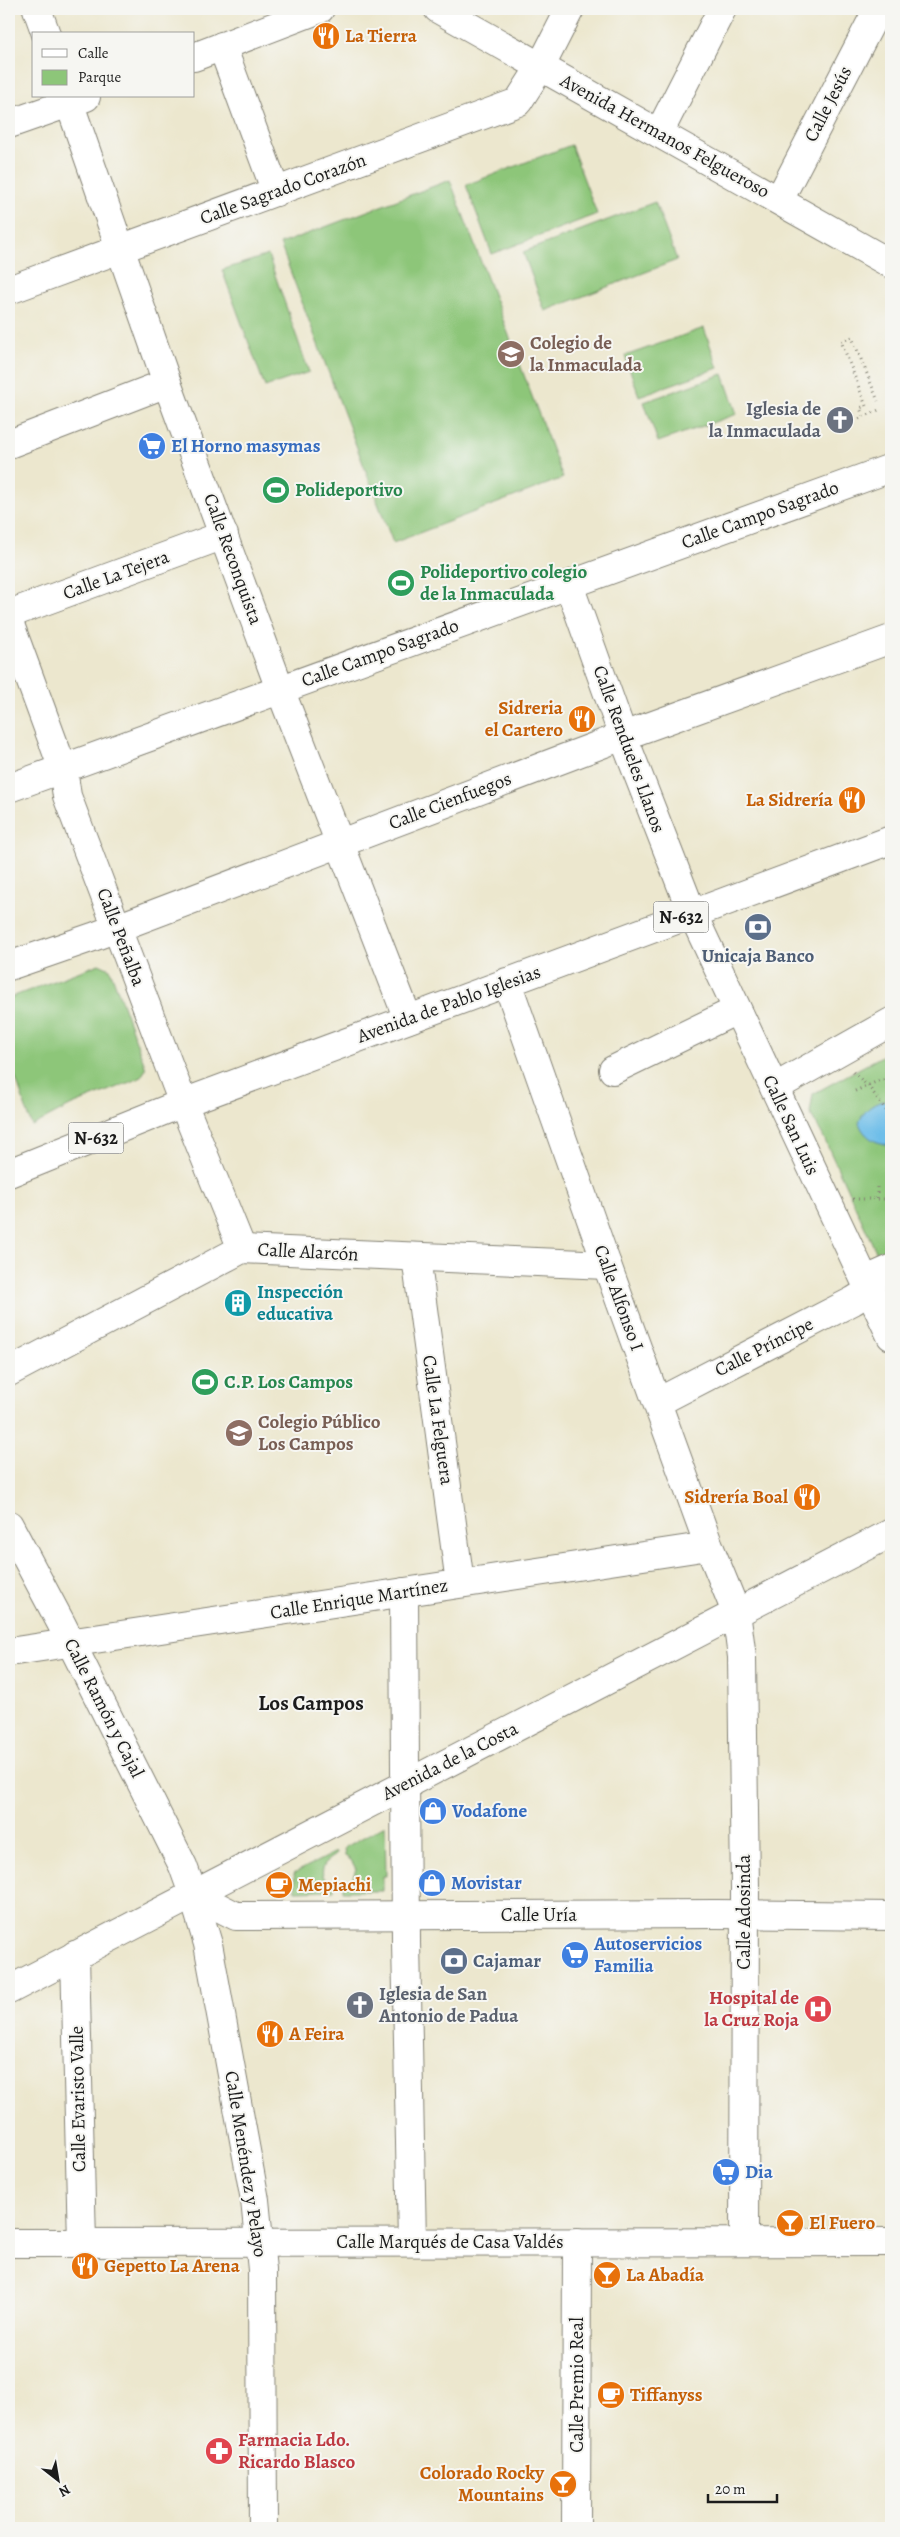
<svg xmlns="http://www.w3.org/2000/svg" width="900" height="2537" viewBox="0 0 900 2537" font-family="Alegreya,serif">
<rect width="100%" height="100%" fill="#f6f6f2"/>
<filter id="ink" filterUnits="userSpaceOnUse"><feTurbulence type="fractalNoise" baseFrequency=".02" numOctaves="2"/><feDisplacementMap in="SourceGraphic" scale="10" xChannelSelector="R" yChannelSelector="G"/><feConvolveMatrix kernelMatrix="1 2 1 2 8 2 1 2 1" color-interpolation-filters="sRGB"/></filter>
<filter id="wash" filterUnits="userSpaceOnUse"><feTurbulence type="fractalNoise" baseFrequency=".0096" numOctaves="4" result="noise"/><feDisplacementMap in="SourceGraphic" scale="20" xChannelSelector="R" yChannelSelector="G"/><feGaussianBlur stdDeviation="1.12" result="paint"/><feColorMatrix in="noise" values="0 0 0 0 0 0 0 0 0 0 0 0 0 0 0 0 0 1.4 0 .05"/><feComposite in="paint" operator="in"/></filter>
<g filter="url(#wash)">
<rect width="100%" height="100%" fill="#ece7ce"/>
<g fill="#8dc679" stroke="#54714a">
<polygon points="571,145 597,214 492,254 466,185"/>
<polygon points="450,180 563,478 393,543 280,244"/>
<polygon points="655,202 677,260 545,311 523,252"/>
<polygon points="268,255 309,372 265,387 222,270"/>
<polygon points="704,328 718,368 639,396 625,356"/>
<polygon points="723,374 737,414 658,442 644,402"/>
<polygon points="99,964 110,969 146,1069 140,1078 70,1106 32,1126 9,1058 9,998"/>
<polygon points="891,1051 891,1255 886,1258 878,1256 822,1134 810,1113 813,1094"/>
<polygon points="385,1825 386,1876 383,1876 383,1891 343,1891 343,1882 352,1879 356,1869 351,1860 345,1856 344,1848"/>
<path d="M336 1852V1855C321 1861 316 1879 334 1884V1890L296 1891 294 1873Z"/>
</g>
<path fill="#6ebee9" stroke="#456d82" d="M891 1100V1113L887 1119 891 1126V1145C876 1144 864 1137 859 1123 864 1108 876 1101 891 1100Z"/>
</g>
<g filter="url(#ink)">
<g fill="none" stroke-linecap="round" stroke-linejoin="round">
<defs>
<g id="minor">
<polyline points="37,9 46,34"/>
<polyline points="438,9 891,264"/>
<polyline points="222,46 276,192"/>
<polyline points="194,57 320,9"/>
<polyline points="67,96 167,383 280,689 408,1019"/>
<polyline points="9,124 86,97"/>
<polyline points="659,133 722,9"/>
<polyline points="779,200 878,9"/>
<polyline points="9,290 518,102 541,66 570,9"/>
<polyline points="9,444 167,383"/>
<polyline points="569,585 623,736 692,913 891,1336"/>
<polyline points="9,614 224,535"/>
<polyline points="9,622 63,769 67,796 183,1103 242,1249"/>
<polyline points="9,788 891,468"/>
<polyline points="9,966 93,937 623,736 891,639"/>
<polyline points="507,982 607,1265 709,1546 736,1612 742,1657 745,1888 744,2242"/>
<polyline points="613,1070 737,1010"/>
<polyline points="774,1088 891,1022"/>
<polyline points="416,1257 460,1583"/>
<polyline points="9,1372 242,1249 607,1265"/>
<polyline points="658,1402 853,1301 869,1291 875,1276 891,1269"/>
<polyline points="404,1592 406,1942 412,2242"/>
<polyline points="9,1652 709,1546"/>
<polyline points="193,1894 236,1916 716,1914 891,1916"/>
<polyline points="193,1894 208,1944 255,2200 262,2270 263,2528"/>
<polyline points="75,1955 82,2243"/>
<polyline points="9,2243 891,2242"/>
<polyline points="576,2528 577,2242"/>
</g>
<g id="major">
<polyline points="9,1173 183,1103 891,840"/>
<polyline points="9,1525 61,1623 183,1866 193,1894"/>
<polyline points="9,1990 891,1533"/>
</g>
</defs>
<use href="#minor" stroke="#848275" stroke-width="30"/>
<use href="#major" stroke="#848275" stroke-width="30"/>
<g stroke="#848275" stroke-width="3" stroke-dasharray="1 4" stroke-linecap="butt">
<polyline points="863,416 860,408 866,406 841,341 852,337 878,401"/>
<polyline points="859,419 881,409"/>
<polyline points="853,1072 869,1087 891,1117"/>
<polyline points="855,1091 878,1081 891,1078"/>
<polyline points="877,1187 877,1201"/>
<polyline points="853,1199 891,1199"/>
</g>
<use href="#minor" stroke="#fff" stroke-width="28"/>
<use href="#major" stroke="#fff" stroke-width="28"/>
</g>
</g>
<defs>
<symbol id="restaurant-disc" viewBox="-11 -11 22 22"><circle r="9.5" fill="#e8710a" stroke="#f6f6f2"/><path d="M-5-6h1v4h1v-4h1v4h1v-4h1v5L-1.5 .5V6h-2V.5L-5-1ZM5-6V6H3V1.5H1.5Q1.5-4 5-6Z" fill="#fff"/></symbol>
<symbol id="school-disc" viewBox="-11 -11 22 22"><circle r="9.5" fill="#8d6e63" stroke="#f6f6f2"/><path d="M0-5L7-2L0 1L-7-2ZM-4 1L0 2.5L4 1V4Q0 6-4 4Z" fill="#fff"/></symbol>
<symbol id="church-disc" viewBox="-11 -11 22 22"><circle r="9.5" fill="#6b7280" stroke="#f6f6f2"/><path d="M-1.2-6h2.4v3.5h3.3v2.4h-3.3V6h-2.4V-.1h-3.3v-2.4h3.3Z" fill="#fff"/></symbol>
<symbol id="supermarket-disc" viewBox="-11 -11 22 22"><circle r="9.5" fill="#3f7fe0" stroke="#f6f6f2"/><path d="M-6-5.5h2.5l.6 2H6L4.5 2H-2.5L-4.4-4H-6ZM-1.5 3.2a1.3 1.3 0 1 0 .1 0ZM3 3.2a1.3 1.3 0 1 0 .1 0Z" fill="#fff"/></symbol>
<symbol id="stadium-disc" viewBox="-11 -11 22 22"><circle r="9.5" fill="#2e9e5b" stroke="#f6f6f2"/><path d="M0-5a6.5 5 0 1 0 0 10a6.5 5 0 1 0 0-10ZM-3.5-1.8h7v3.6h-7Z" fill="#fff"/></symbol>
<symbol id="bank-disc" viewBox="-11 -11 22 22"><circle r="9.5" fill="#5c6f8a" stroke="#f6f6f2"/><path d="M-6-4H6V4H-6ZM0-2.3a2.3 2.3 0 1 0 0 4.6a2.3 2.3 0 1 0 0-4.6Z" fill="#fff"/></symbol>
<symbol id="building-disc" viewBox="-11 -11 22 22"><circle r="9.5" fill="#0f9aa8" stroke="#f6f6f2"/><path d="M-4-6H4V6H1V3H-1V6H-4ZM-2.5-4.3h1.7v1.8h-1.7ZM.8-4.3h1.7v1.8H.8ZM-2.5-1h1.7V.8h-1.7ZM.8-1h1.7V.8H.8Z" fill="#fff"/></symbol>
<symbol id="shop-disc" viewBox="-11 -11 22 22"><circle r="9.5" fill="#3f7fe0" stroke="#f6f6f2"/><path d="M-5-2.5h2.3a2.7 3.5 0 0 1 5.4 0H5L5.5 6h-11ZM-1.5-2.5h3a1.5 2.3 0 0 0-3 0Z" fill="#fff"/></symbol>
<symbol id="cafe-disc" viewBox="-11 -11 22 22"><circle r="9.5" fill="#e8710a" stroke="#f6f6f2"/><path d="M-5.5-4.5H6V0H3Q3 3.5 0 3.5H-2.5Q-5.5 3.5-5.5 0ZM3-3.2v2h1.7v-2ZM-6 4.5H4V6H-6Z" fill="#fff"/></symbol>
<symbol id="hospital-disc" viewBox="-11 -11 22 22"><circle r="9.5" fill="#e0444e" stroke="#f6f6f2"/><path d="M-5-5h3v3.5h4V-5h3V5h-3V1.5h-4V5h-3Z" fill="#fff"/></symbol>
<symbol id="bar-disc" viewBox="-11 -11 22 22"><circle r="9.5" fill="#e8710a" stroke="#f6f6f2"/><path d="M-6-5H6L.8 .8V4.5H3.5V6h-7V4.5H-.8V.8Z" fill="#fff"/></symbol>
<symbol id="pharmacy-disc" viewBox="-11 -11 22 22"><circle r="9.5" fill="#e0444e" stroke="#f6f6f2"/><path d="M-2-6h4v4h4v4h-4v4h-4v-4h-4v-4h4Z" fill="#fff"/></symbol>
</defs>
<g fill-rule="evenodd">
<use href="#restaurant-disc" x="310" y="20" width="32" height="32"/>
<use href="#school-disc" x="495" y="338" width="32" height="32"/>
<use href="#church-disc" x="824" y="404" width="32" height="32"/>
<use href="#supermarket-disc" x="136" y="430" width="32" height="32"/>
<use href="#stadium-disc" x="260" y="474" width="32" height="32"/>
<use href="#stadium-disc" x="385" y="567" width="32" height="32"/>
<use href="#restaurant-disc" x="566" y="703" width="32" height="32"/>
<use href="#restaurant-disc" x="836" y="784" width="32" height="32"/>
<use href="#bank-disc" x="742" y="911" width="32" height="32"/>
<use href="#building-disc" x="222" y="1287" width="32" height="32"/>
<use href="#stadium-disc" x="189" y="1366" width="32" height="32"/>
<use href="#school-disc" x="223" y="1417" width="32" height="32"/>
<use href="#restaurant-disc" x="791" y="1481" width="32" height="32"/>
<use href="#shop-disc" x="417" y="1795" width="32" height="32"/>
<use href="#shop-disc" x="416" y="1867" width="32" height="32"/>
<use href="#cafe-disc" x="263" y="1869" width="32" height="32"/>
<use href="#supermarket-disc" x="559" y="1939" width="32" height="32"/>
<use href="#bank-disc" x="438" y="1945" width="32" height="32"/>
<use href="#church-disc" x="344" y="1989" width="32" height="32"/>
<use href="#hospital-disc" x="802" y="1993" width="32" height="32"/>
<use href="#restaurant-disc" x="254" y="2018" width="32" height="32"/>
<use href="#supermarket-disc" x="710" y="2156" width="32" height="32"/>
<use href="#bar-disc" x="774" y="2207" width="32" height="32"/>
<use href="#restaurant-disc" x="69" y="2250" width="32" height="32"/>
<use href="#bar-disc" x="591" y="2259" width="32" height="32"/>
<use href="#cafe-disc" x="595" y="2379" width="32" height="32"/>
<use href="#pharmacy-disc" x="203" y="2435" width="32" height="32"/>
<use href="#bar-disc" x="547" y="2468" width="32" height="32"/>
</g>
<g text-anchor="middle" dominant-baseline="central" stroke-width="4" stroke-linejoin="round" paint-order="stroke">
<g fill="#f6f6f2" stroke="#5d5d5c" stroke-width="1">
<rect x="653.5" y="901.5" width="55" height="31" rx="4"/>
<rect x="68.5" y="1122.5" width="55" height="31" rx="4"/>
</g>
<g font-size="18" font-weight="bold" fill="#1c1c1c">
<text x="681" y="917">N-632</text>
<text x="96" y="1138">N-632</text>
</g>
<g font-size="19" font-weight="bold" fill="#c56008" stroke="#f6f6f2" text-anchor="start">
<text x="345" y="36">La Tierra</text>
<text x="563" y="708" text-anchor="end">Sidreria<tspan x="563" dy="22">el Cartero</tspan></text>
<text x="833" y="800" text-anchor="end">La Sidrería</text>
<text x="788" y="1497" text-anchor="end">Sidrería Boal</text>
<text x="298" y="1885">Mepiachi</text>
<text x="289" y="2034">A Feira</text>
<text x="809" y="2223">El Fuero</text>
<text x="104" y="2266">Gepetto La Arena</text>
<text x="626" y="2275">La Abadía</text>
<text x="630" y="2395">Tiffanyss</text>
<text x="544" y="2473" text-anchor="end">Colorado Rocky<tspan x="544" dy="22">Mountains</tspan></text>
</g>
<g font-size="19" fill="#1c1c1c" stroke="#f6f6f2">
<text transform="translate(828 104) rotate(-63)">Calle Jesús</text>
<text transform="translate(665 136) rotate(29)">Avenida Hermanos Felgueroso</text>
<text transform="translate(283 189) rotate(-20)">Calle Sagrado Corazón</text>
<text transform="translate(760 515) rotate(-20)">Calle Campo Sagrado</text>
<text transform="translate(233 559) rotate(70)">Calle Reconquista</text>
<text transform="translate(116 575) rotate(-20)">Calle La Tejera</text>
<text transform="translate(380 653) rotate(-20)">Calle Campo Sagrado</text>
<text transform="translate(629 749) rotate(70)">Calle Rendueles Llanos</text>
<text transform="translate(450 801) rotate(-21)">Calle Cienfuegos</text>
<text transform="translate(121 937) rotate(69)">Calle Peñalba</text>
<text transform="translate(449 1004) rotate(-20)">Avenida de Pablo Iglesias</text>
<text transform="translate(791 1125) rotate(65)">Calle San Luis</text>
<text transform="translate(308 1252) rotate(3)">Calle Alarcón</text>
<text transform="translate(619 1298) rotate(70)">Calle Alfonso I</text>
<text transform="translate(764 1347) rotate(-27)">Calle Príncipe</text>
<text transform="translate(438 1420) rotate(82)">Calle La Felguera</text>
<text transform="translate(359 1599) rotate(-9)">Calle Enrique Martínez</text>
<text transform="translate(104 1708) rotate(63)">Calle Ramón y Cajal</text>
<text transform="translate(450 1761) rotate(-27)">Avenida de la Costa</text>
<text transform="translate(744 1912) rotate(-90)">Calle Adosinda</text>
<text x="539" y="1915">Calle Uría</text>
<text transform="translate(78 2099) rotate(-91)">Calle Evaristo Valle</text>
<text transform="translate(246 2164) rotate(81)">Calle Menéndez y Pelayo</text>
<text x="450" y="2242">Calle Marqués de Casa Valdés</text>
<text transform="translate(577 2385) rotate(-90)">Calle Premio Real</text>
</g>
<g font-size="19" font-weight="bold" fill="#785e54" stroke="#f6f6f2" text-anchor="start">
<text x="530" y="343">Colegio de<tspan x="530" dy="22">la Inmaculada</tspan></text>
<text x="258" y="1422">Colegio Público<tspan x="258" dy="22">Los Campos</tspan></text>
</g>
<g font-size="19" font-weight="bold" fill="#5b616d" stroke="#f6f6f2" text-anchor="end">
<text x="821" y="409">Iglesia de<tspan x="821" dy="22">la Inmaculada</tspan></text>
<text x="379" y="1994" text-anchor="start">Iglesia de San<tspan x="379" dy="22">Antonio de Padua</tspan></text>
</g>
<g font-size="19" font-weight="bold" fill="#366cbe" stroke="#f6f6f2" text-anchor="start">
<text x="171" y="446">El Horno masymas</text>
<text x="452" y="1811">Vodafone</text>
<text x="451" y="1883">Movistar</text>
<text x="594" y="1944">Autoservicios<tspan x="594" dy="22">Familia</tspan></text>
<text x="745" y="2172">Dia</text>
</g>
<g font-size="19" font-weight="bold" fill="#27864d" stroke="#f6f6f2" text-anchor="start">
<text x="295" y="490">Polideportivo</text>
<text x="420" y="572">Polideportivo colegio<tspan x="420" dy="22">de la Inmaculada</tspan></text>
<text x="224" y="1382">C.P. Los Campos</text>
</g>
<g font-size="19" font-weight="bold" fill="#4e5e75" stroke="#f6f6f2">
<text x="758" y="956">Unicaja Banco</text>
<text x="473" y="1961" text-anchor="start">Cajamar</text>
</g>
<g font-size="19" font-weight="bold" fill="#0d838f" stroke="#f6f6f2" text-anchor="start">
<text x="257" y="1292">Inspección<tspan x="257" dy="22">educativa</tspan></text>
</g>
<g font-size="19" font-weight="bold" fill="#be3a42" stroke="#f6f6f2" text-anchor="end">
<text x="799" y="1998">Hospital de<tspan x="799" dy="22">la Cruz Roja</tspan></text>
<text x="238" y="2440" text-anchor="start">Farmacia Ldo.<tspan x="238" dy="22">Ricardo Blasco</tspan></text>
</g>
<g font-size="21" font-weight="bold" fill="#1c1c1c" stroke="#f6f6f2">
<text x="311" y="1703">Los Campos</text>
</g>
</g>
<rect width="900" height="2537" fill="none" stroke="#f6f6f2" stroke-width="30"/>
<rect x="32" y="32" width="162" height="65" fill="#f6f6f2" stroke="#9f9f9c"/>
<rect x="42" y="49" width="25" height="8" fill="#ffffff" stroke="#9f9f9c"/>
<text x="78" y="58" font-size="15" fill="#1c1c1c">Calle</text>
<rect x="42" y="70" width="25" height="15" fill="#8dc679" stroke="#9f9f9c"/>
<text x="78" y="82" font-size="15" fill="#1c1c1c">Parque</text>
<g transform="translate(58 2480) rotate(149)" stroke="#f6f6f2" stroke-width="4" paint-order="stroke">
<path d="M0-4L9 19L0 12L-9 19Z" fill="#1c1c1c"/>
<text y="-8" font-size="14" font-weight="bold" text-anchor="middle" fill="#1c1c1c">N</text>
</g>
<path d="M708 2494v8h69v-8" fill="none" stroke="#1c1c1c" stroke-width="2.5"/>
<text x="715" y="2494" font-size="15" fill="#1c1c1c" stroke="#f6f6f2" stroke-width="4" paint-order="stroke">20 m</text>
</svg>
